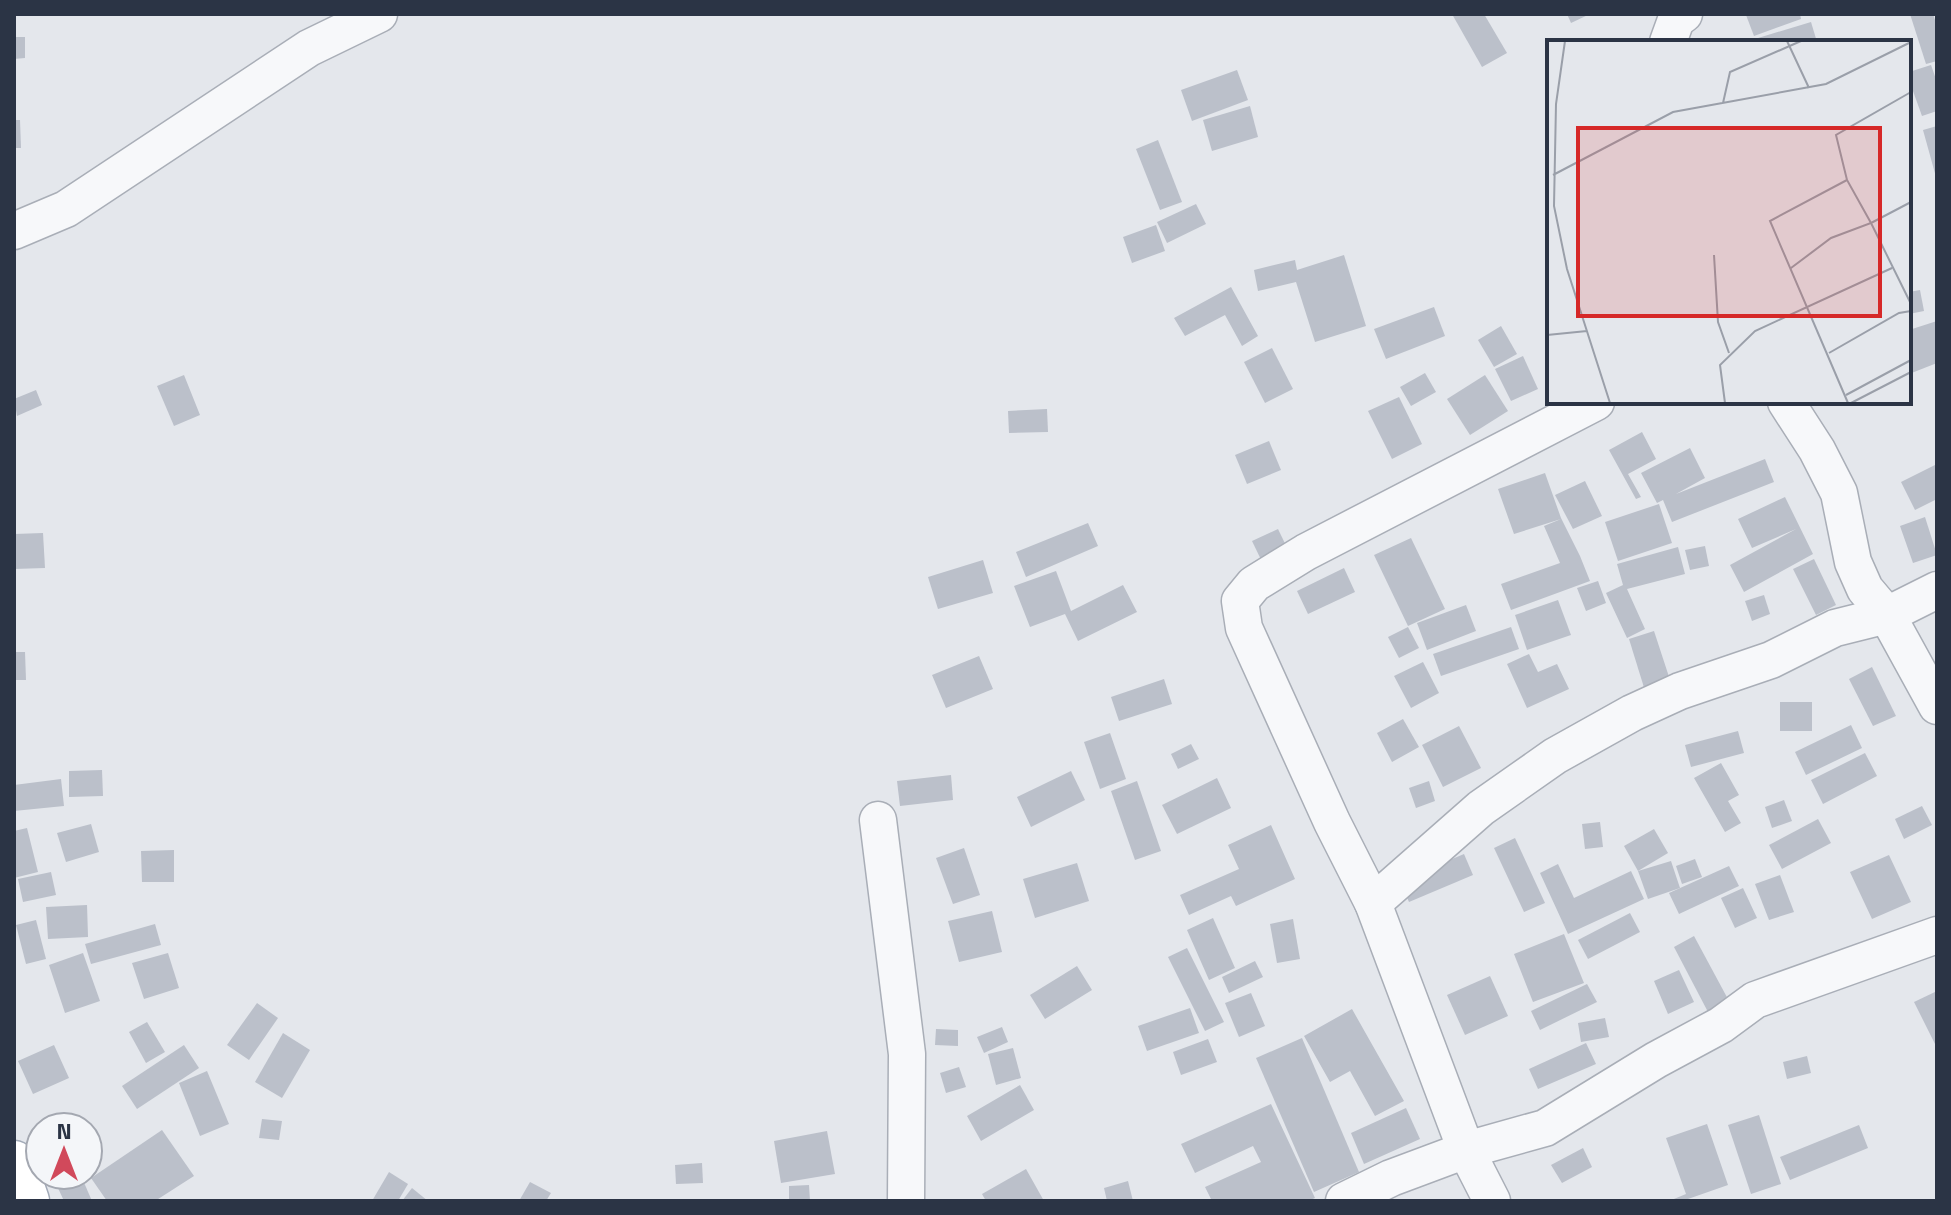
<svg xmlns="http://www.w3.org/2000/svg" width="1951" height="1215" viewBox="0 0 1951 1215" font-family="'Titillium Web',sans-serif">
<rect width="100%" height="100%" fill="#e4e7ec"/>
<g fill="#bbc0ca">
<polygon points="1452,14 1484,14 1507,53 1482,67"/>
<polygon points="1567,14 1590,14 1571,23"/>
<polygon points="1800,14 1801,19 1754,36 1746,15"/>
<polygon points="1910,14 1933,14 1937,26 1937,61 1926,64"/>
<polygon points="1811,22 1817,42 1759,42 1758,38"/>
<polygon points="14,37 25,37 25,58 14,59"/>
<polygon points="1931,65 1937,82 1937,111 1922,116 1909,80 1909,72"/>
<polygon points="1237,70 1248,100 1192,121 1181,90"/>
<polygon points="1250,106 1258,137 1212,151 1203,120"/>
<polygon points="14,120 20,120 21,148 14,148"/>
<polygon points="1937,126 1937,176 1936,177 1923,130"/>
<polygon points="1158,140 1182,202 1160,210 1136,149"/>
<polygon points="1196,204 1206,224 1167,243 1157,222"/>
<polygon points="1156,225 1165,251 1132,263 1123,237"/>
<polygon points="1344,255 1366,326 1315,342 1296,282 1258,291 1254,270 1295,260 1297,270"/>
<polygon points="1231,287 1258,336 1242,346 1225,315 1185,336 1174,318"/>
<polygon points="1920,290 1924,311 1909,314 1909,292"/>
<polygon points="1434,307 1445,336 1386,359 1374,329"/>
<polygon points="1937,321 1937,363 1909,374 1909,330"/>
<polygon points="1501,326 1517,354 1494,367 1478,340"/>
<polygon points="1272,348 1293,389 1265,403 1244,362"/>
<polygon points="1523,356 1538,389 1511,401 1495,369"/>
<polygon points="1425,373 1436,392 1411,406 1400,387"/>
<polygon points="184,375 200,415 174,426 157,386"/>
<polygon points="1485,375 1508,411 1470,435 1447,399"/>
<polygon points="36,390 42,405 17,416 14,399"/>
<polygon points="1399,397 1422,444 1392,459 1368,411"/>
<polygon points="1047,409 1048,432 1009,433 1008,411"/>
<polygon points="1642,432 1656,459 1628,474 1641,497 1636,499 1609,450"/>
<polygon points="1269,441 1281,470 1247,484 1235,455"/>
<polygon points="1690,448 1705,478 1676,494 1765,459 1774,482 1672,522 1663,500 1657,503 1641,473"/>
<polygon points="1937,464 1937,499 1915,510 1901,482"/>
<polygon points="1545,473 1561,518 1580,556 1590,581 1511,610 1501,584 1560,563 1544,526 1561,519 1514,534 1498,489"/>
<polygon points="1585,481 1602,516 1573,529 1555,495"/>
<polygon points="1785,497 1813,554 1744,592 1730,565 1796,529 1752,548 1738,519"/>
<polygon points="1659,504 1672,543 1618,561 1605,522"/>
<polygon points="1925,517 1937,555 1913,563 1900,526"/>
<polygon points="1088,523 1098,546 1026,577 1016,552"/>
<polygon points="1278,529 1292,558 1266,570 1252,541"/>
<polygon points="43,533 45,568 14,569 14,534"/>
<polygon points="1411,538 1445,609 1408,626 1374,555"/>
<polygon points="1705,546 1709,566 1690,570 1685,550"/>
<polygon points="1678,547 1685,574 1627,589 1645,629 1627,638 1606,593 1623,585 1617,564"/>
<polygon points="1814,559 1836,605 1816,615 1793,569"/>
<polygon points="983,560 993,593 938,609 928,577"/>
<polygon points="1344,568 1355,592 1308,614 1297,591"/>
<polygon points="1056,571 1071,611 1123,585 1137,612 1078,641 1065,614 1030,627 1014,586"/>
<polygon points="1598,581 1606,603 1586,611 1577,588"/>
<polygon points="1764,595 1770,614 1752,621 1745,601"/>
<polygon points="1558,600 1571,635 1527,650 1515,615"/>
<polygon points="1466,605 1476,631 1427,650 1417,623"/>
<polygon points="1408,627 1419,648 1399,658 1388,637"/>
<polygon points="1511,627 1519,649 1441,676 1433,654"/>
<polygon points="1654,631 1672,686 1646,694 1629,639"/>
<polygon points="14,652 25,652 26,680 14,680"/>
<polygon points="1529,654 1538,672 1557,664 1569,689 1527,708 1507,664"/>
<polygon points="979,656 993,689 946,708 932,675"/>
<polygon points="1423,662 1439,693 1411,708 1394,676"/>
<polygon points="1872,667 1896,716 1873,726 1849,679"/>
<polygon points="1164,679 1172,704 1119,721 1111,697"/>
<rect x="1780" y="702" width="32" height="29"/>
<polygon points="1403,719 1419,747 1392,762 1377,733"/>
<polygon points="1851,725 1862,748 1806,775 1795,752"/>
<polygon points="1459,726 1481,768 1443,787 1422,745"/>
<polygon points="1738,731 1744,753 1691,767 1685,745"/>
<polygon points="1110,733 1126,779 1100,789 1084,742"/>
<polygon points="1191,744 1199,759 1178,769 1171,754"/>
<polygon points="1865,753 1877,776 1823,804 1811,780"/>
<polygon points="1721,763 1739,795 1728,801 1741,823 1725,832 1694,778"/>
<polygon points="102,770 103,796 69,797 69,771"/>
<polygon points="1071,771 1085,800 1031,827 1017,797"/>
<polygon points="951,775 953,800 900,806 897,781"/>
<polygon points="1217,778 1231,808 1177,834 1162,805"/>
<polygon points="61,779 64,806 14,811 14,785"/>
<polygon points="1137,781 1161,851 1135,860 1111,791"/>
<polygon points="1429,781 1435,801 1416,808 1409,788"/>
<polygon points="1784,800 1792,821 1772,828 1765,807"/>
<polygon points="1922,806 1932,825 1904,839 1895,819"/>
<polygon points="1818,819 1831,843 1782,869 1769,845"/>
<polygon points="1600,822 1603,847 1585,849 1582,824"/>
<polygon points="91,824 99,852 66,862 57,833"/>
<polygon points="1271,825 1295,879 1236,906 1231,896 1189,915 1180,895 1239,869 1228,845"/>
<polygon points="27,828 38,872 14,878 14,831"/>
<polygon points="1654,829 1668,853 1638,871 1624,846"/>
<polygon points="1515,838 1545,903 1524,912 1494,848"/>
<polygon points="964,848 980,895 953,904 936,858"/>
<polygon points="174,850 174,882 142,882 141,851"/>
<polygon points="1464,854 1473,875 1409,902 1400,881"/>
<polygon points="1889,855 1911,902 1872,919 1850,872"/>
<polygon points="1695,859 1702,877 1682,884 1676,866"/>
<polygon points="1671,861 1680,888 1648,899 1638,871"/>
<polygon points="1077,863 1089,901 1035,918 1023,879"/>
<polygon points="1558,864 1574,898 1631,871 1644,899 1568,934 1540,873"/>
<polygon points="1729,866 1739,886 1679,914 1669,893"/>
<polygon points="51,872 56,895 23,902 18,879"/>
<polygon points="1780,875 1794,912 1769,920 1755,884"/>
<polygon points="1743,888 1757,918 1735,928 1721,898"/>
<polygon points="87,905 88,937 48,939 46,907"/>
<polygon points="992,911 1002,952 959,962 948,921"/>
<polygon points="1630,913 1640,932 1588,959 1578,940"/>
<polygon points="1213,918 1235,968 1209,980 1187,930"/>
<polygon points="1293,919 1300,959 1277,963 1270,924"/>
<polygon points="36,920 46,959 26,964 16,925"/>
<polygon points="155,924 161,945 91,964 85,944"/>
<polygon points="1564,934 1584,983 1533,1002 1514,954"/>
<polygon points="1694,936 1729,1001 1708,1012 1674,947"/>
<polygon points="1187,948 1224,1022 1205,1031 1168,957"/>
<polygon points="83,953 100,1001 65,1013 49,965"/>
<polygon points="168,953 179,988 144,999 132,963"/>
<polygon points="1255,961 1263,977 1229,993 1222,977"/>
<polygon points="1077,966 1092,990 1045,1019 1030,995"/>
<polygon points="1679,970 1694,1002 1668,1014 1654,981"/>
<polygon points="1490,976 1508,1016 1465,1035 1447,995"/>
<polygon points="1587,984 1597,1002 1540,1030 1531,1011"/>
<polygon points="1937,991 1937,1048 1914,1002"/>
<polygon points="1251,993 1265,1026 1239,1037 1225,1003"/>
<polygon points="257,1003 278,1018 249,1060 227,1045"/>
<polygon points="1190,1008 1199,1033 1147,1051 1138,1026"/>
<polygon points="1352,1009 1404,1101 1375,1116 1350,1071 1330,1082 1304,1036"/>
<polygon points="1605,1018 1609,1037 1581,1042 1578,1023"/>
<polygon points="147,1022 165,1052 146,1063 129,1032"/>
<polygon points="1002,1027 1008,1042 984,1053 977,1037"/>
<polygon points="936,1029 958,1030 958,1046 935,1045"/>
<polygon points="283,1033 310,1050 282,1098 255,1082"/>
<polygon points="1302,1038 1359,1172 1314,1192 1256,1058"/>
<polygon points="1208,1039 1217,1062 1181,1075 1173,1052"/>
<polygon points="1586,1043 1596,1064 1538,1089 1529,1069"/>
<polygon points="54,1045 69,1078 33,1094 18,1061"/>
<polygon points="184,1045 199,1068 137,1109 122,1086"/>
<polygon points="1013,1048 1021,1078 996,1085 988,1054"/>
<polygon points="1807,1056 1811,1073 1787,1079 1783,1062"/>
<polygon points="959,1067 966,1087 946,1093 940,1073"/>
<polygon points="207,1071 229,1124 200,1136 179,1083"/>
<polygon points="1020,1085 1034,1110 981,1141 967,1116"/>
<polygon points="1271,1104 1315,1198 1308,1201 1212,1201 1205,1187 1261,1162 1253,1146 1195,1173 1181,1144"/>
<polygon points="1406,1108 1420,1139 1364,1164 1351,1133"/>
<polygon points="1759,1115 1781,1184 1751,1194 1728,1125"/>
<polygon points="262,1119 282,1121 279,1140 259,1138"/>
<polygon points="1707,1124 1728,1185 1688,1199 1689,1201 1669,1201 1686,1194 1666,1138"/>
<polygon points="1859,1125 1868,1148 1790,1180 1780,1157"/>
<polygon points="162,1130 194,1176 155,1201 107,1201 91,1178"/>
<polygon points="827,1131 835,1174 781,1183 774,1141"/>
<polygon points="1583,1148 1592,1167 1562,1183 1551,1165"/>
<polygon points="702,1163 703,1183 676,1184 675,1165"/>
<polygon points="1026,1169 1044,1201 986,1201 982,1194"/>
<polygon points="389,1172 408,1184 398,1201 372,1201"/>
<polygon points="82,1178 92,1201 64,1201 58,1188"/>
<polygon points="1128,1181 1133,1201 1107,1201 1104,1188"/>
<polygon points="530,1182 551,1193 546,1201 519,1201"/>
<polygon points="809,1185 810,1201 789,1201 789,1186"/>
<polygon points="412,1188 428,1201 402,1201"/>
</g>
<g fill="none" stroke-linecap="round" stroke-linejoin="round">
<defs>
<g id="minor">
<polyline points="1668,42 1676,20 1684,14"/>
<polyline points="14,231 66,209 309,48 379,14"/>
<polyline points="1937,590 1887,615 1937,706"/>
<polyline points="878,820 907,1054 906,1201"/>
<polyline points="1373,903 1481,808 1555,756 1632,713 1680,691 1771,660 1835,628 1887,615 1865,589 1853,562 1839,493 1817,450 1786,402"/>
<polyline points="1344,1201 1391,1178 1466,1150 1545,1128 1656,1060 1721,1025 1755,1000 1937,935"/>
<polyline points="1492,1201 1466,1150 1373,903 1332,822 1244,628 1240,601 1254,584 1306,552 1596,402"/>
</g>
<polyline id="primary" points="14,1163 27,1201"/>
</defs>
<use href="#minor" stroke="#a9aeb7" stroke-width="39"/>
<use href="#primary" stroke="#a3abb8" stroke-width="47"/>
<use href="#minor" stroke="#f7f8fa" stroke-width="36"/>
<use href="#primary" stroke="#fff" stroke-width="44"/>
</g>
<g transform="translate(1547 40)">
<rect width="364" height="364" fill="#e4e7ec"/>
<path fill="none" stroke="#9a9fa9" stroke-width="2" d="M18 1 9 64 7 166 20 229 63 363M240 1 262 48M176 63 183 32 254 1M6 135 126 72 279 44 364 2M300 140 223 181 301 363M364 162 324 183 364 264M167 215 171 282 182 313M244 228 284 198 324 183 300 140 289 95 364 52M0 295 40 291M282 313 352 273 364 271M299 355 364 320M178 363 173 325 208 291 345 228M304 363 364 332"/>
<path fill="#d62828" fill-opacity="0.15" stroke="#d62828" stroke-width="4" d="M31 88H333V276H31Z"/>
<rect width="364" height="364" fill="none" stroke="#2b3445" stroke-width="4"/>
</g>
<rect width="1951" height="1215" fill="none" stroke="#2b3445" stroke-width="32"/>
<g transform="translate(64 1151)"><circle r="38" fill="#f4f6f9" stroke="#a4a8b1" stroke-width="2"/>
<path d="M0-6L14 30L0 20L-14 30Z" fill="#d1495b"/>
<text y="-12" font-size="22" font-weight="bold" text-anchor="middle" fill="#2b3445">N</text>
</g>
</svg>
